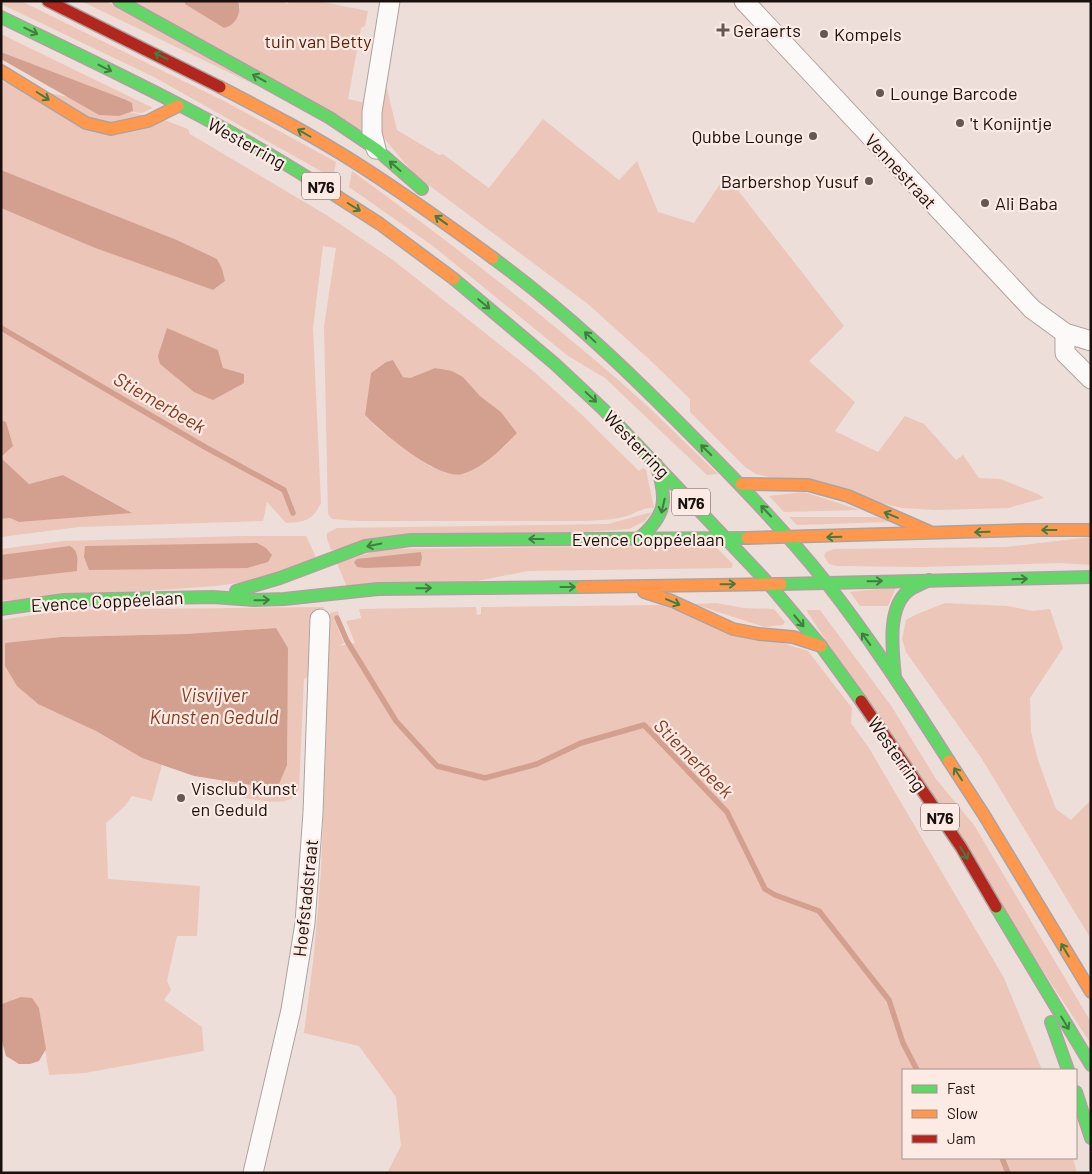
<svg xmlns="http://www.w3.org/2000/svg" width="1092" height="1174" viewBox="0 0 1092 1174" font-family="Barlow,sans-serif">
<rect width="100%" height="100%" fill="#eeded9"/>
<g fill="#ecc6b9" fill-rule="evenodd">
<polygon points="1,1 21,1 226,102 336,162 333,178 154,77 1,4"/>
<polygon points="81,1 106,1 257,86"/>
<polygon points="134,1 185,1 186,4 224,28 240,8 238,1 283,1 287,4 290,1 318,1 368,11 365,26 361,28 348,99 366,103 366,135"/>
<polygon points="1,34 153,108 142,113 78,106 124,99 1,52"/>
<path d="M1 81 167 121 188 129 190 134 328 216 393 260 533 371 580 413 639 471 643 468 646 470 654 508C643 507 637 513 627 516 614 520 600 520 586 521H358L332 519 328 514 324 326 336 248 323 246 313 328 321 503C312 521 305 522 286 523L267 502 263 521 79 527 1 537V519L10 518 19 522 131 512 63 475 29 484 1 458 6 422 1 420V208L95 248 213 290 225 281 217 259 177 240 1 170ZM167 329 218 350 223 368ZM393 360 403 377 410 378 435 368 463 377 480 396 501 412 517 433 504 447 478 466 431 467 377 428 365 415 371 373 386 362Z"/>
<polygon points="386,85 397,130 439,155 443,154 489,188 543,119 619,180 637,161 658,212 694,223 726,175 844,326 809,361 855,402 835,431 878,452 905,416 924,424 956,460 963,455 979,478 1000,479 1038,494 1044,498 1008,508 935,510 902,508 756,474 745,467 690,412 690,399 652,362 588,304 414,174 382,136 379,123"/>
<path d="M352 171C443 237 531 305 616 378 651 408 684 442 718 474L707 475 605 378 568 356 433 246 349 187Z"/>
<polygon points="804,492 860,510 784,512 769,496"/>
<polygon points="652,512 645,521 629,529 331,550 327,539 327,533 337,528 608,524"/>
<polygon points="789,517 877,517 890,522 797,525"/>
<polygon points="242,536 306,536 316,557 257,580 216,586 1,601 1,549 63,541"/>
<polygon points="1091,537 1091,565 1061,563 921,567 837,566 829,564 824,556 826,552 834,549 1005,547"/>
<polygon points="715,546 733,564 731,568 528,571 477,581 346,585 337,563 382,549"/>
<polygon points="896,587 888,606 860,606 850,592"/>
<polygon points="716,603 744,608 774,609 785,622 783,625 764,627 694,604"/>
<polygon points="945,603 1007,606 1033,611 1050,609 1063,648 1030,698 1031,732 1038,760 1056,809 1071,820 1091,800 1091,939 982,759 906,652 902,639 906,620 915,615"/>
<polygon points="660,605 808,651 852,708 851,723 869,748 1004,978 1042,1070 903,1070 903,1158 1073,1158 1077,1173 387,1173 401,1146 396,1097 359,1046 304,1033 314,954 321,871 327,720 323,718 330,613 338,611 339,617 334,619 344,643 339,646 355,643 346,621 361,618 359,609 476,607 477,615 481,614 481,607"/>
<path d="M324 607 321 616 311 617 308 677 304 679 299 789C296 793 294 798 288 800 274 805 237 796 221 794L222 781 277 789 275 628 185 634 61 637 5 644 96 731 142 758 162 765 152 801 132 796 125 806 106 823 108 879 200 886 197 936H177L167 981 171 990 164 1000 202 1027 204 1051 85 1073 49 1075 39 1008 3 1004 1 1006V620L65 610Z"/>
<polygon points="806,610 820,610 892,707 936,779 974,825 1091,1022 1091,1044"/>
</g>
<g fill="#d3a090">
<path d="M185 1H238C242 13 236 25 224 28L185 4Z"/>
<polygon points="1,52 124,99 132,103 133,111 119,116 99,115 1,59"/>
<polygon points="1,170 177,240 217,259 222,269 225,281 213,290 95,248 1,208"/>
<polygon points="167,328 218,350 223,368 244,374 244,383 213,400 194,392 160,364 158,356"/>
<path d="M393 360 403 377 410 378 435 368 452 371 463 377 480 396 501 412 517 433C504 447 482 469 462 474 438 480 381 432 365 415L371 373 386 362Z"/>
<polygon points="1,420 6,422 13,446 1,457"/>
<polygon points="1,458 29,484 63,475 132,513 19,522 10,518 1,519"/>
<polygon points="257,543 266,548 272,555 268,562 247,568 89,570 84,557 85,546"/>
<path d="M70 546C80 552 77 561 77 571L1 580V555Z"/>
<polygon points="421,552 422,558 420,566 365,568 357,567 354,562 357,559"/>
<polygon points="276,628 288,648 287,765 277,789 194,776 142,758 96,731 38,704 17,686 5,666 5,643 61,637 185,634"/>
<polygon points="21,997 32,998 39,1008 46,1049 39,1061 30,1064 19,1064 6,1056 1,1038 2,1004"/>
</g>
<g fill="none" stroke-linecap="round" stroke-linejoin="round">
<g stroke="#d3a090" stroke-width="5.5">
<polyline points="1,328 205,447 284,490 293,513"/>
<polyline points="337,618 347,641 396,721 437,766 485,778 537,764 581,743 644,725 727,812 765,889 775,895 819,911 889,1000 903,1043 917,1070"/>
<polyline points="1002,1158 1008,1173"/>
</g>
<defs>
<g id="street">
<polyline points="744,1 1032,309 1065,333 1091,341"/>
<polyline points="376,149 372,133 372,112 390,1"/>
<polyline points="1065,333 1065,353 1091,379"/>
<polyline points="253,1173 291,1010 305,923 313,813 320,619"/>
</g>
<g id="fast">
<polyline points="119,1 330,118 376,149 422,189"/>
<path d="M1 17C106 68 214 118 313 181"/>
<path d="M493 258C567 312 632 375 695 439 741 485 785 531 825 581 870 638 910 700 949 761"/>
<polyline points="454,279 555,364 604,410 768,583 821,646 861,701"/>
<path d="M637 540C667 516 668 499 656 464"/>
<polyline points="781,584 1091,577"/>
<polyline points="236,591 280,578 365,546 411,540 747,538"/>
<polyline points="1,609 64,600 213,597 254,600 284,599 378,589 581,587"/>
<path d="M895 678C893 653 886 609 908 591 914 586 922 584 929 580"/>
<polyline points="996,907 1091,1065"/>
<polyline points="1051,1022 1068,1070"/>
<polyline points="1076,1092 1091,1138"/>
</g>
<g id="slow">
<polyline points="1,71 86,123 111,129 148,121 178,106"/>
<path d="M220 87C266 111 312 135 356 163 403 193 448 225 493 258"/>
<polyline points="313,181 380,224 454,279"/>
<polyline points="741,484 808,485 848,496 928,531"/>
<polyline points="747,538 1029,530 1091,530"/>
<polyline points="581,587 781,584"/>
<polyline points="644,592 672,601 733,629 759,634 793,637 821,646"/>
<polyline points="949,761 984,815 1091,992"/>
</g>
<g id="jam">
<polyline points="48,1 220,87"/>
<polyline points="861,701 961,847 996,907"/>
</g>
</defs>
<use href="#street" stroke="#aea29e" stroke-width="21"/>
<use href="#fast" stroke="#aea29e" stroke-width="14"/>
<use href="#slow" stroke="#aea29e" stroke-width="14"/>
<use href="#jam" stroke="#aea29e" stroke-width="14"/>
<use href="#street" stroke="#fcfaf9" stroke-width="19"/>
<use href="#fast" stroke="#63d668" stroke-width="11"/>
<use href="#slow" stroke="#ff974d" stroke-width="11"/>
<use href="#jam" stroke="#b3261e" stroke-width="11"/>
</g>
<defs><path id="oneway-shaft" d="M-6 0H5M1.5-3L5.5 0L1.5 3" fill="none" stroke-width="1.6" stroke-linecap="round" stroke-linejoin="round" transform="scale(1.25)"/></defs>
<g stroke="#427d3f">
<use href="#oneway-shaft" transform="translate(31 31) rotate(26)"/>
<use href="#oneway-shaft" transform="translate(161 56) rotate(-153)"/>
<use href="#oneway-shaft" transform="translate(105 68) rotate(27)"/>
<use href="#oneway-shaft" transform="translate(259 78) rotate(-151)"/>
<use href="#oneway-shaft" transform="translate(43 96) rotate(32)"/>
<use href="#oneway-shaft" transform="translate(304 133) rotate(-150)"/>
<use href="#oneway-shaft" transform="translate(395 166) rotate(-139)"/>
<use href="#oneway-shaft" transform="translate(354 207) rotate(32)"/>
<use href="#oneway-shaft" transform="translate(441 220) rotate(-144)"/>
<use href="#oneway-shaft" transform="translate(484 304) rotate(40)"/>
<use href="#oneway-shaft" transform="translate(590 337) rotate(-137)"/>
<use href="#oneway-shaft" transform="translate(591 397) rotate(43)"/>
<use href="#oneway-shaft" transform="translate(706 450) rotate(-135)"/>
<use href="#oneway-shaft" transform="translate(663 506) rotate(103)"/>
<use href="#oneway-shaft" transform="translate(766 511) rotate(-133)"/>
<use href="#oneway-shaft" transform="translate(891 515) rotate(-158)"/>
<use href="#oneway-shaft" transform="translate(1049 530) rotate(180)"/>
<use href="#oneway-shaft" transform="translate(982 532) rotate(178)"/>
<use href="#oneway-shaft" transform="translate(834 537) rotate(178)"/>
<use href="#oneway-shaft" transform="translate(536 539) rotate(-180)"/>
<use href="#oneway-shaft" transform="translate(374 545) rotate(169)"/>
<use href="#oneway-shaft" transform="translate(1020 579) rotate(-1)"/>
<use href="#oneway-shaft" transform="translate(875 581) rotate(-1)"/>
<use href="#oneway-shaft" transform="translate(728 584) rotate(-1)"/>
<use href="#oneway-shaft" transform="translate(568 587)"/>
<use href="#oneway-shaft" transform="translate(424 588) rotate(-1)"/>
<use href="#oneway-shaft" transform="translate(262 600) rotate(-1)"/>
<use href="#oneway-shaft" transform="translate(673 602) rotate(23)"/>
<use href="#oneway-shaft" transform="translate(799 621) rotate(50)"/>
<use href="#oneway-shaft" transform="translate(866 639) rotate(-126)"/>
<use href="#oneway-shaft" transform="translate(958 774) rotate(-123)"/>
<use href="#oneway-shaft" transform="translate(964 853) rotate(59)"/>
<use href="#oneway-shaft" transform="translate(1065 950) rotate(-121)"/>
<use href="#oneway-shaft" transform="translate(1065 1023) rotate(59)"/>
</g>
<g fill="#645854" stroke="#fceae4" stroke-width="2">
<path d="M720.5 22.5h5v5h5v5h-5v5h-5v-5h-5v-5h5z"/>
<circle cx="824" cy="34" r="5"/>
<circle cx="880" cy="93" r="5"/>
<circle cx="960" cy="123" r="5"/>
<circle cx="813" cy="136" r="5"/>
<circle cx="869" cy="181" r="5"/>
<circle cx="985" cy="203" r="5"/>
<circle cx="181" cy="798" r="5"/>
</g>
<g text-anchor="middle" dominant-baseline="central" stroke-width="4.5" stroke-linejoin="round" paint-order="stroke">
<g fill="#fceae4" stroke="#5e514e" stroke-width="1">
<rect x="302" y="172.5" width="38" height="27" rx="4"/>
<rect x="672" y="488.5" width="38" height="27" rx="4"/>
<rect x="921" y="803.5" width="38" height="27" rx="4"/>
</g>
<g font-size="16" font-weight="bold" fill="#1a100d">
<text x="321" y="186">N76</text>
<text x="691" y="502">N76</text>
<text x="940" y="817">N76</text>
</g>
<g font-size="18" fill="#1a100d" stroke="#fceae4" text-anchor="start">
<text x="733" y="30">Geraerts</text>
<text x="834" y="34">Kompels</text>
<text x="890" y="93">Lounge Barcode</text>
<text x="970" y="123">'t Konijntje</text>
<text x="803" y="136" text-anchor="end">Qubbe Lounge</text>
<text x="859" y="181" text-anchor="end">Barbershop Yusuf</text>
<text x="995" y="203">Ali Baba</text>
<text x="191" y="788">Visclub Kunst<tspan x="191" dy="21">en Geduld</tspan></text>
</g>
<g font-size="18" fill="#5b2008" stroke="#fceae4">
<text x="318" y="41">tuin van Betty</text>
</g>
<g font-size="18" fill="#1a100d" stroke="#fceae4">
<text transform="translate(247 143) rotate(29)">Westerring</text>
<text transform="translate(901 171) rotate(47)">Vennestraat</text>
<text transform="translate(637 444) rotate(46)">Westerring</text>
<text x="648" y="539">Evence Coppéelaan</text>
<text transform="translate(107 601) rotate(-3)">Evence Coppéelaan</text>
<text transform="translate(897 754) rotate(55)">Westerring</text>
<text transform="translate(305 898) rotate(-84)">Hoefstadstraat</text>
</g>
<g font-size="19" font-style="italic" fill="#89391c" stroke="#fceae4">
<text transform="translate(160 402) rotate(30)">Stiemerbeek</text>
<text x="214" y="694">Visvijver<tspan x="214" dy="22">Kunst en Geduld</tspan></text>
<text transform="translate(694 758) rotate(45)">Stiemerbeek</text>
</g>
</g>
<rect width="1092" height="1174" fill="none" stroke="#1a100d" stroke-width="5"/>
<rect x="902" y="1069" width="175" height="90" fill="#fceae4" stroke="#a2938e"/>
<rect x="912" y="1085" width="25" height="8" fill="#63d668" stroke="#a2938e"/>
<text x="947" y="1094" font-size="15" fill="#1a100d">Fast</text>
<rect x="912" y="1110" width="25" height="8" fill="#ff974d" stroke="#a2938e"/>
<text x="947" y="1119" font-size="15" fill="#1a100d">Slow</text>
<rect x="912" y="1135" width="25" height="8" fill="#b3261e" stroke="#a2938e"/>
<text x="947" y="1144" font-size="15" fill="#1a100d">Jam</text>
</svg>
